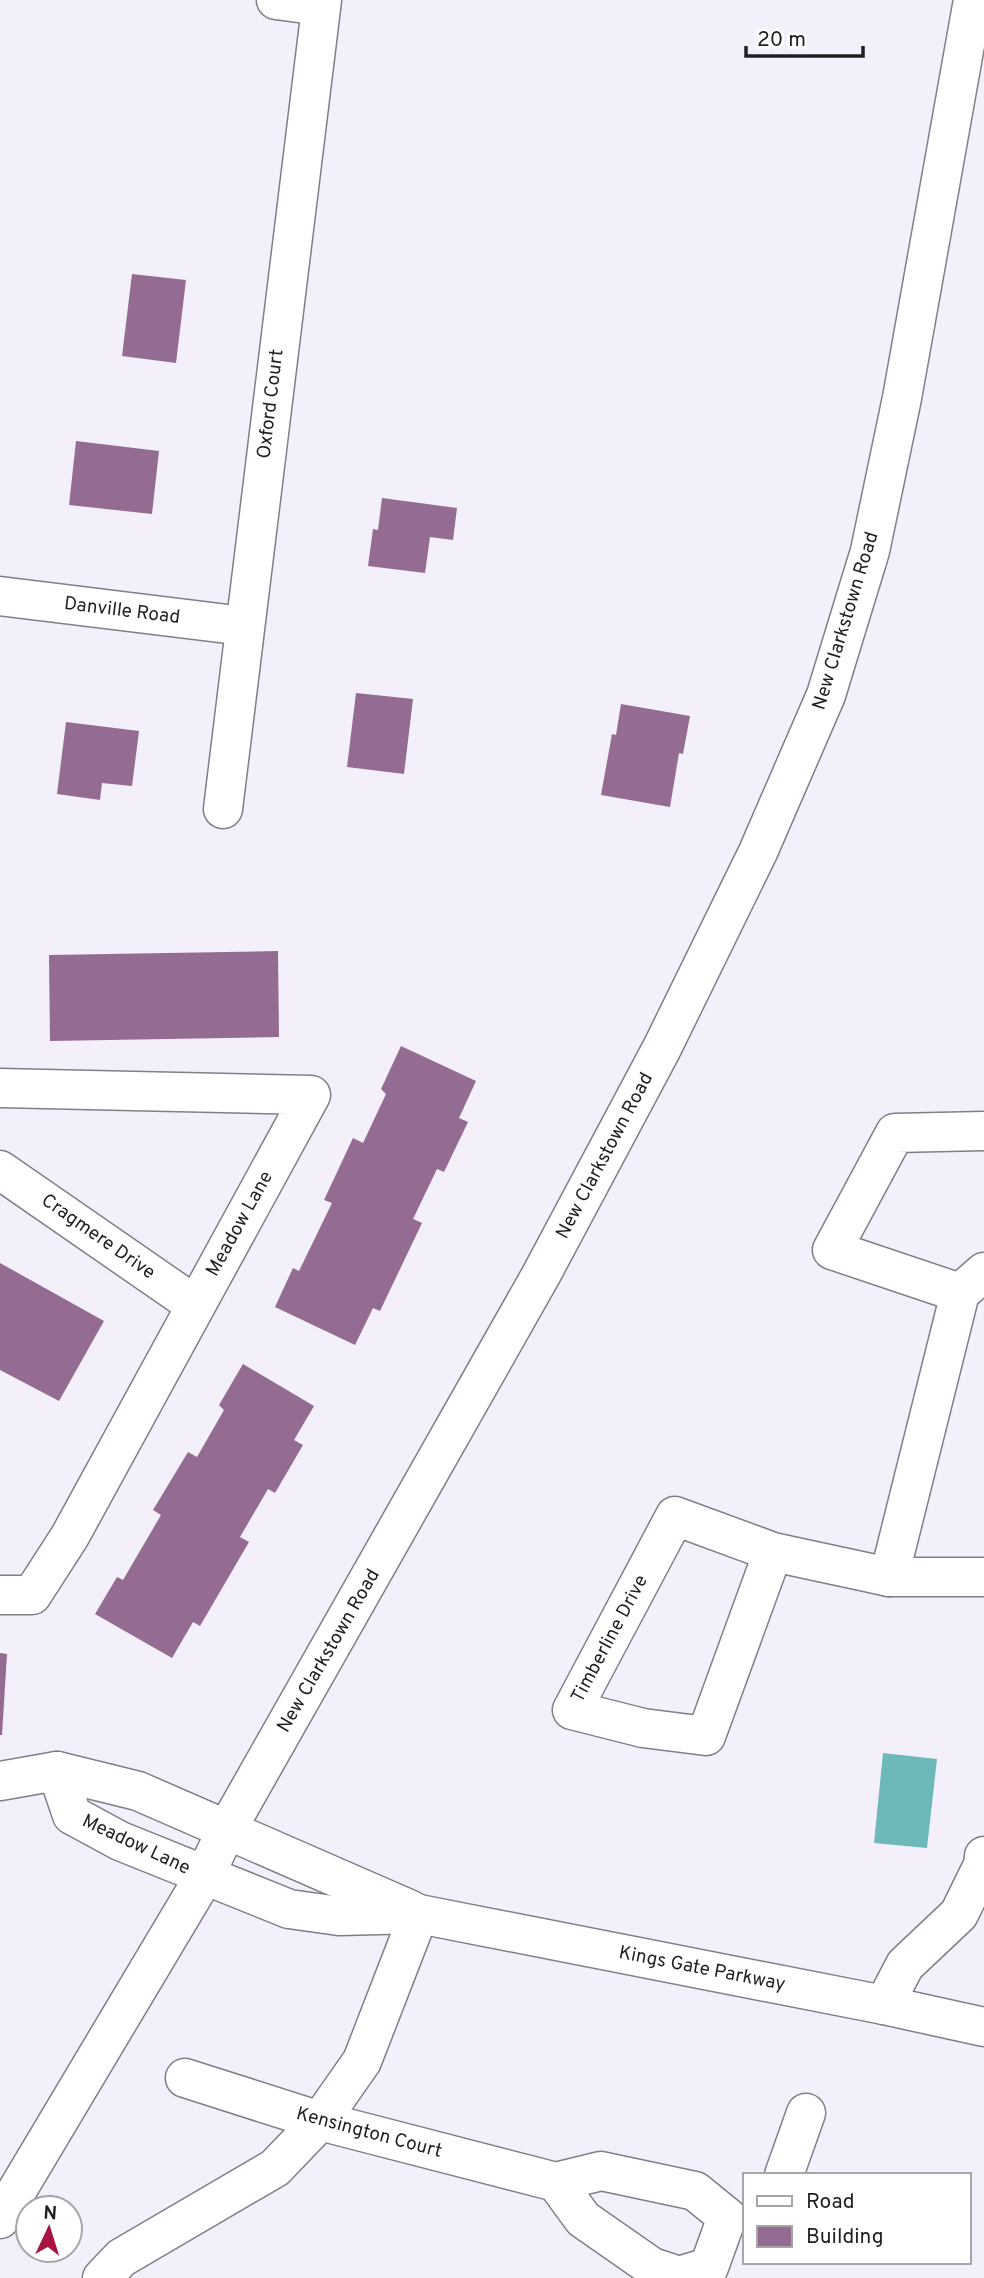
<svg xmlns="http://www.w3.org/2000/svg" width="984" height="2278" viewBox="0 0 984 2278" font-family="Overpass,sans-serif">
<rect width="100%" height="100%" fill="#f3f0fc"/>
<polygon fill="#6db8b9" points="883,1753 937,1759 927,1848 874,1843"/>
<g fill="#946b91">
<polygon points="132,274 186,280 176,363 122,356"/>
<polygon points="76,441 159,451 152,514 69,505"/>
<polygon points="382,498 457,508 453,540 430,537 425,573 368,566 373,529 378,530"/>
<polygon points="356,693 413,699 404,774 347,767"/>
<polygon points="621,704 690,716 683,754 679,753 670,807 601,795 612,734 616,735"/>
<polygon points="66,722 139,731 132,786 102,783 100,800 57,794"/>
<polygon points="278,951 279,1037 50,1041 49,955"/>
<polygon points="401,1046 476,1081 459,1118 468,1122 444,1172 437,1169 413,1219 422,1223 380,1311 373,1308 355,1345 275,1307 293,1268 299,1271 332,1203 324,1200 353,1138 363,1143 386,1094 381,1089"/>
<polygon points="0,1263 104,1321 59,1401 0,1370"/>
<polygon points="243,1364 314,1406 294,1440 303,1445 275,1493 268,1489 240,1537 249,1542 200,1626 193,1622 172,1658 95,1614 117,1577 123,1580 161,1515 153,1510 188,1452 197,1457 224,1410 219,1405"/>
<polygon points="0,1653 7,1654 2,1735 0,1735"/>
</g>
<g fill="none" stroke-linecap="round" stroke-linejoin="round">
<defs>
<g id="minor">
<polyline points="276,0 321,6"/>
<polyline points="0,596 244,626"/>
<polyline points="223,809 322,0"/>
<polyline points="0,1088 311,1095 70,1536 32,1595 0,1595"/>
<polyline points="0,1170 195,1305"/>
<polyline points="960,1293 832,1250 895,1133 984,1131"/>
<polyline points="773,1552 706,1736 643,1728 572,1710 675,1516 773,1552 889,1577 984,1577"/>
<polyline points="889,1577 960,1293 984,1272"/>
<polyline points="57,1771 72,1815 120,1841 289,1909 339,1916 419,1914 884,2005 984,2027"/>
<polyline points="0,1781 57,1771 138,1791 411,1910"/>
<polyline points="884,2005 905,1965 959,1914 983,1865 984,1856"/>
<polyline points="185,2078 320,2121 556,2182 583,2219 652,2267 679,2276 709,2267 727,2217 695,2191 601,2171 556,2182"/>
<polyline points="784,2175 806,2113"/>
<polyline points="0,2219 204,1877 227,1829 541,1275 662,1048 758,852 826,695 870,551 902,398 973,0"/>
<polyline points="102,2278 121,2258 275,2168 320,2121 362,2061 419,1914"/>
</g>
</defs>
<use href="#minor" stroke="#817e88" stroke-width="41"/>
<use href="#minor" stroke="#fff" stroke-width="38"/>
</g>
<g text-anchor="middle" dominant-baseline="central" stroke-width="5" stroke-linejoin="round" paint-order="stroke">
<g font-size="19" fill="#201f23" stroke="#fff">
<text transform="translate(271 404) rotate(-83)">Oxford Court</text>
<text transform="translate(122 611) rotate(7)">Danville Road</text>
<text transform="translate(846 621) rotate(-73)">New Clarkstown Road</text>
<text transform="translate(605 1156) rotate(-62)">New Clarkstown Road</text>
<text transform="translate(240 1224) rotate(-61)">Meadow Lane</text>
<text transform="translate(98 1237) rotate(35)">Cragmere Drive</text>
<text transform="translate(610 1639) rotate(-62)">Timberline Drive</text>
<text transform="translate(329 1651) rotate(-60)">New Clarkstown Road</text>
<text transform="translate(136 1845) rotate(25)">Meadow Lane</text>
<text transform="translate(702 1969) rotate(11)">Kings Gate Parkway</text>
<text transform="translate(369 2133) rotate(15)">Kensington Court</text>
</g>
</g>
<rect x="743" y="2173" width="228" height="91" fill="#ffffff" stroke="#a6a5a7" stroke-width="2"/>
<rect x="757" y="2196" width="35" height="10" fill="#ffffff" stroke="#a6a5a7" stroke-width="2"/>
<text x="806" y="2208" font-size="21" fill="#201f23">Road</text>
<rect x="757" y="2226" width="35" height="21" fill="#946b91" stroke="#a6a5a7" stroke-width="2"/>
<text x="806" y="2243" font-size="21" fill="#201f23">Building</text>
<g transform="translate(49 2229) rotate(4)"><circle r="33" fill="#ffffff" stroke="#a6a5a7" stroke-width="2"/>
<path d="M0-5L12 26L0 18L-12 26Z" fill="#a9133f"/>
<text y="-10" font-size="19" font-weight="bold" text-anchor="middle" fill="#201f23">N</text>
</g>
<path d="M746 46v10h117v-10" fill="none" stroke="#201f23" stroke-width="3.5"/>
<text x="757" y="46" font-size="21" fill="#201f23" stroke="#ffffff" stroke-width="5" paint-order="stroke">20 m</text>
</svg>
